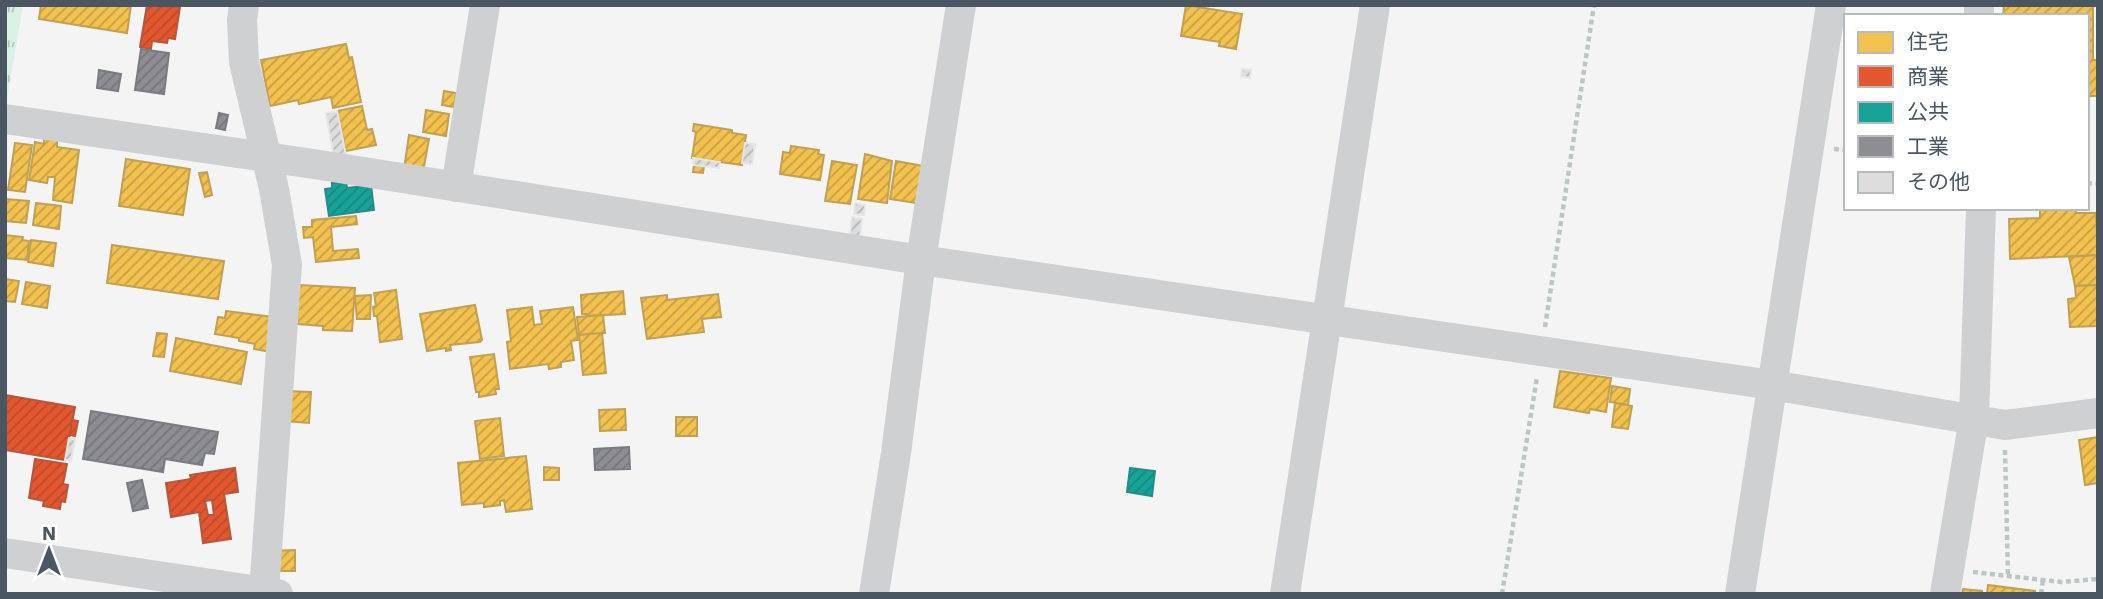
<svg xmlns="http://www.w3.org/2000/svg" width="2103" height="599" viewBox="0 0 2103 599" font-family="'Work Sans','Noto Sans JP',sans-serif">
<defs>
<pattern id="park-tufts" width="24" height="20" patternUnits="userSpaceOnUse" patternTransform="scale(1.75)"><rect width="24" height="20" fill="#d9f2e3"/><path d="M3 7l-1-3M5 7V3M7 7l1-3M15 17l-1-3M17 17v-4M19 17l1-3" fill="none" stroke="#b2c7bb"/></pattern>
<pattern id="homes-hatch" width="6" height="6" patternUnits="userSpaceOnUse" patternTransform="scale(1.75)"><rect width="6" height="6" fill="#f2c14e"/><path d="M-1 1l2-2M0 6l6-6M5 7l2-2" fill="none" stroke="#c6a044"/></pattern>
<pattern id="shops-hatch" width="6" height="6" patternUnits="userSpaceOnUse" patternTransform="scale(1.75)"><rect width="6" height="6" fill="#e4572e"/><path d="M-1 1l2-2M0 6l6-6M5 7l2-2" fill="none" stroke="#bb4b2b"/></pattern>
<pattern id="public-hatch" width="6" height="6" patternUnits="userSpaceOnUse" patternTransform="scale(1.75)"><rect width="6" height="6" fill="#17a398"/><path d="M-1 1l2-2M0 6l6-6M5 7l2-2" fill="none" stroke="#17887f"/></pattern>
<pattern id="industry-hatch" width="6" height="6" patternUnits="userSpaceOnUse" patternTransform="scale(1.75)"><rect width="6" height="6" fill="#8d8d92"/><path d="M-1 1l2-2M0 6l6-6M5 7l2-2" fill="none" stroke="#75767b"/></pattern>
<pattern id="building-hatch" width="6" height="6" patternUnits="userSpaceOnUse" patternTransform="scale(1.75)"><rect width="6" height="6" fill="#ddddde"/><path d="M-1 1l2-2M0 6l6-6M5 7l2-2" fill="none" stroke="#b5b6b7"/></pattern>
</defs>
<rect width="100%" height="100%" fill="#f4f4f4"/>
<polygon fill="url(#park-tufts)" points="5,5 23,5 6,105 5,105"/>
<g fill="url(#homes-hatch)" stroke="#c0a154" stroke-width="2">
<polygon points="41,5 131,5 127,33 39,19"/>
<polygon points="1186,5 1242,14 1236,49 1219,46 1220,42 1181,36"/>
<polygon points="2004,5 2093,5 2093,60 2098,60 2097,96 2087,96 2087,16 2003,16"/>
<polygon points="346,44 349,58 352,57 361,102 333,108 331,97 299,104 298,100 270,106 261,60"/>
<polygon points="444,91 456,93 454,107 442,105"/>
<polygon points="362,106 367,130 372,129 376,145 346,151 337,111"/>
<polygon points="426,110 449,114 446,136 423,132"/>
<polygon points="694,124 732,130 732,133 746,135 742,165 692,158 696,132 693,131"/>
<polygon points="409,135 429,139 423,172 404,169"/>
<polygon points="44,138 57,140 57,147 79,150 72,203 53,200 55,177 48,177 47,183 29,180 35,142 44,144"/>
<polygon points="15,143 32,145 25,192 8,190"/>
<polygon points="791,146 819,150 818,154 824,155 820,180 780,174 783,152 790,153"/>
<polygon points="865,154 892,161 887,203 858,199"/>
<polygon points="126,159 190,169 183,215 119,206"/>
<polygon points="832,161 857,165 850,204 825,201"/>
<polygon points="896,161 929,167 923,204 890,199"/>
<polygon points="694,165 704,166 703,173 693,172"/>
<polygon points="207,172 212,195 205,197 199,173"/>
<polygon points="5,199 29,201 26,223 5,221"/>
<polygon points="36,203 61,206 59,229 33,225"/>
<polygon points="2040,208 2075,208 2076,213 2096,213 2098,255 2010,259 2009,219 2040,218"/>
<polygon points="356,216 357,224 331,227 333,251 358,249 359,258 316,262 313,237 304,238 303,227 312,227 312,220"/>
<polygon points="5,235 23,237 22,240 29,241 27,260 5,258"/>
<polygon points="31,240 56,243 53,266 28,262"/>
<polygon points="112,245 224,261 218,299 107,283"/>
<polygon points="2098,255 2098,285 2075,286 2069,257"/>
<polygon points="5,279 19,281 15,302 5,301"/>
<polygon points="26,282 50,286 47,308 22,304"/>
<polygon points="299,285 355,288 352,331 323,330 323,326 297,324"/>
<polygon points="2098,285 2098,326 2070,327 2068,299 2076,298 2075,286"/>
<polygon points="396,290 402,339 380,342 377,316 374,316 373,307 376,306 374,293"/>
<polygon points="623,291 625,314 587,316 587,314 582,314 581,295"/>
<polygon points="718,294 721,317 702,319 704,332 647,339 641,298 667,295 667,300"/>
<polygon points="371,295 370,319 357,319 355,296"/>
<polygon points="475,305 482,340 480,342 450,345 451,350 446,351 446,348 427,351 420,314"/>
<polygon points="532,307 534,325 542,324 540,311 573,307 578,340 571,341 574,360 561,362 561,367 549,369 548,364 510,369 507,342 511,341 507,310"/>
<polygon points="226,311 274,317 271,352 254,349 255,344 239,341 239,338 215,334 218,317 225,318"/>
<polygon points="603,315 605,333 579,335 577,317"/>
<polygon points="157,333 167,334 164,357 153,356"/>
<polygon points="602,333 606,373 583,375 579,335"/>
<polygon points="176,338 247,352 241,384 170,371"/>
<polygon points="494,354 499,389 495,389 496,394 479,397 479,392 476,392 470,357"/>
<polygon points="1560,371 1611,378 1606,412 1590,409 1589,413 1554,407"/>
<polygon points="1612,386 1630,389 1628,405 1610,402"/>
<polygon points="287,391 311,392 309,423 285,421"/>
<polygon points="1615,403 1632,406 1628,429 1612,427"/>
<polygon points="625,409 626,430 600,431 599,410"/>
<rect x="676" y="417" width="21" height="19"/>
<polygon points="500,418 504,456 480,459 475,421"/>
<polygon points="2098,437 2098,483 2085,485 2079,440"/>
<polygon points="526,456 532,509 506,512 504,500 500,501 500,505 484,507 484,503 462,505 458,463"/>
<polygon points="544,467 559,468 559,480 544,480"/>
<polygon points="295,550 295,571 269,571 268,551"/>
<polygon points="1988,585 2035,591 2035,594 1987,594"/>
<polygon points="1963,589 1982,591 1982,594 1962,594"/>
</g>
<g fill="url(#shops-hatch)" stroke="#b6573d" stroke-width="2" fill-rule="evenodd">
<polygon points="147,5 180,7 175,39 168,38 167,43 152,41 151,49 140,47"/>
<polygon points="5,395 75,407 65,460 5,450"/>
<polygon points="72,420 78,421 75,436 70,435"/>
<polygon points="35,459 67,464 63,484 68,485 65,502 61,501 60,509 43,506 44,501 29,498"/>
<path d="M235 468 238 492 224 494 231 539 203 543 199 512 171 517 166 483 191 479 190 475ZM212 500 214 515H208L205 501Z"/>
</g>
<g fill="url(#public-hatch)" stroke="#268c88" stroke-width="2">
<polygon points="346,182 347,188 371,185 374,210 329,216 325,189 332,188 332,183"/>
<polygon points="1130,468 1155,471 1152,496 1127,492"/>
</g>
<g fill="url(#industry-hatch)" stroke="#797c83" stroke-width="2">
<polygon points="141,49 169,53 164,94 135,90"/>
<polygon points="99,70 121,74 118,91 97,88"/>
<polygon points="219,113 228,115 225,130 216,128"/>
<polygon points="91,411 218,432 214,454 205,453 202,465 165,459 163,472 83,459"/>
<polygon points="629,447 630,469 595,470 594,449"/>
<polygon points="142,480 148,508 133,511 127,483"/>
</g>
<g fill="url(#building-hatch)" stroke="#e5e6e7" stroke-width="2">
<polygon points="1242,69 1251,70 1250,78 1241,76"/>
<polygon points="337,111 346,155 334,158 326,113"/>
<polygon points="745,143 755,144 752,164 742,163"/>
<polygon points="693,158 720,162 719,168 694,165"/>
<polygon points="855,203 865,205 864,215 854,214"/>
<polygon points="852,217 862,219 860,236 850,235"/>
<polygon points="69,438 75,439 71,461 65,460"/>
</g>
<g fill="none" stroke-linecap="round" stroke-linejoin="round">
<g stroke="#bcc7c4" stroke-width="4.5" stroke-dasharray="5 3.5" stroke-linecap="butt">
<polyline points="1834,149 1846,150"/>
<polyline points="2087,183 2098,184"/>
<polyline points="1545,327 1594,5"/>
<polyline points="2005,450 2008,576"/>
<polyline points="1973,572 2061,582 2098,579"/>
<polyline points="1502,594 1537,377"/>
<polyline points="2041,594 2043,580"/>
</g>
<g stroke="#ced0d2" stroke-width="30">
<polyline points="244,5 242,20 244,62 274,189 287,265 264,592"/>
<polyline points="1979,5 1979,16"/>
<polyline points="5,119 307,163 921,260 1772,385 2005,425 2098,413"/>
<polyline points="456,187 485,5"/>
<polyline points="5,553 278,594"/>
<polyline points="874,594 896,453 921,260 961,5"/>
<polyline points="1285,594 1375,5"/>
<polyline points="1740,594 1831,5"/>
<polyline points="1945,594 1974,418 1981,208"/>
</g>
</g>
<rect width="2103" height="599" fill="none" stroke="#4a5661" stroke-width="14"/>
<rect x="1844" y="14" width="245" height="196" fill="#ffffff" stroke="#b7bbc0" stroke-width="2"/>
<rect x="1858" y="32" width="35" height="21" fill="#f2c14e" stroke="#b7bbc0" stroke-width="2"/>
<text x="1907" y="49" font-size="21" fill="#4a5661">住宅</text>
<rect x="1858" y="66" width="35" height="21" fill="#e4572e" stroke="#b7bbc0" stroke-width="2"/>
<text x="1907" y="84" font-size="21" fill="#4a5661">商業</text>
<rect x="1858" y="102" width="35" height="21" fill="#17a398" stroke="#b7bbc0" stroke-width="2"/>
<text x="1907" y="119" font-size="21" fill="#4a5661">公共</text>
<rect x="1858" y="136" width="35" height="21" fill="#8d8d92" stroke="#b7bbc0" stroke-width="2"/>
<text x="1907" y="154" font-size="21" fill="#4a5661">工業</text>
<rect x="1858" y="172" width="35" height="21" fill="#ddddde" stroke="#b7bbc0" stroke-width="2"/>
<text x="1907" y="189" font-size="21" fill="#4a5661">その他</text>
<g transform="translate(49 550)" stroke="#ffffff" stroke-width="5" paint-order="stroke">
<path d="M0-5L12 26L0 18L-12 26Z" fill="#4a5661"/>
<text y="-10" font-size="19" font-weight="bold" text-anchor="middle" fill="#4a5661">N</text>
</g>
</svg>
